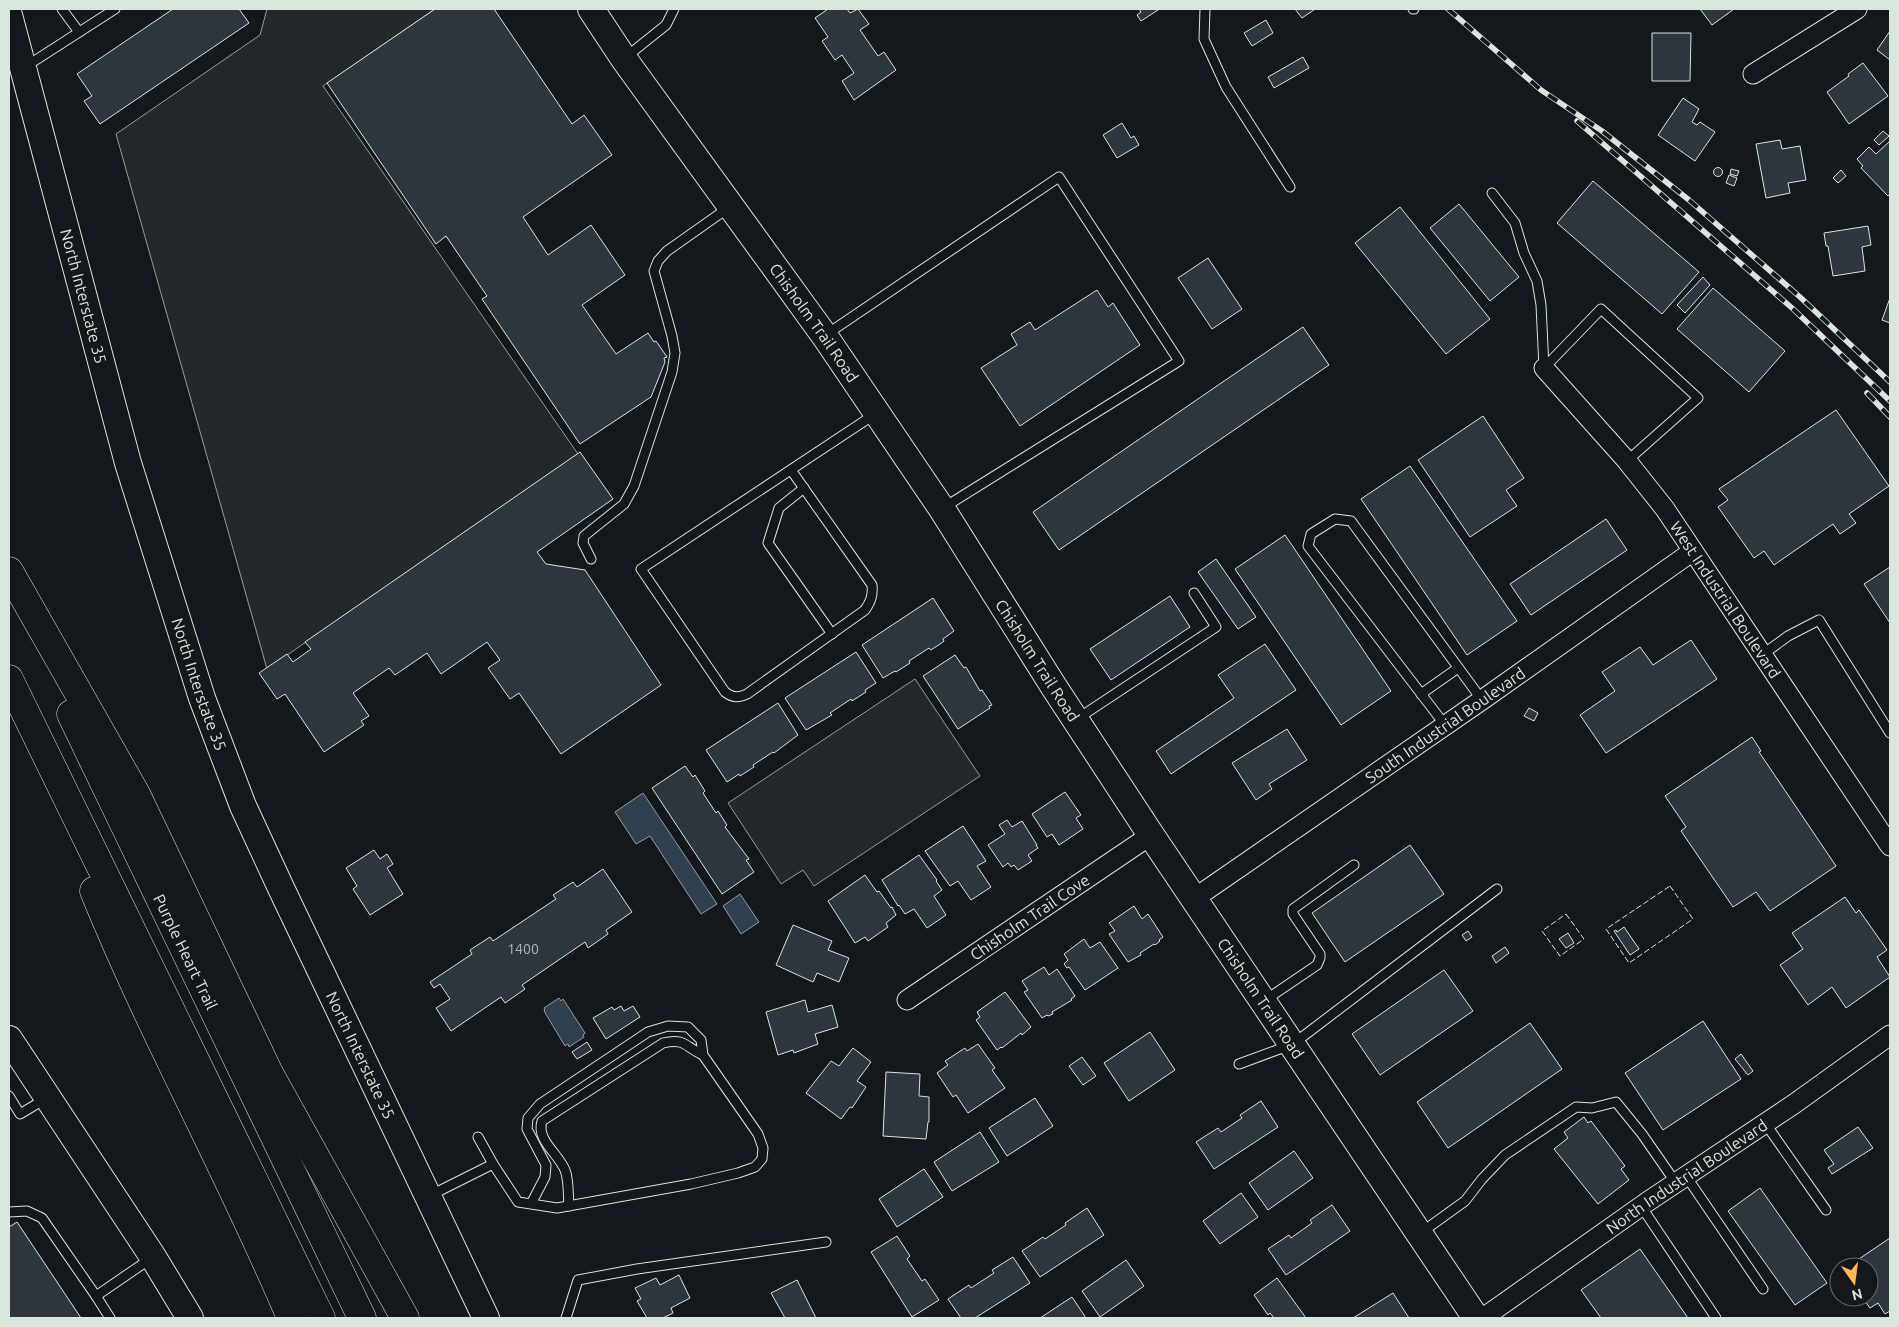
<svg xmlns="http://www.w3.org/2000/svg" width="1899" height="1327" viewBox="0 0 1899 1327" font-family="Ubuntu,sans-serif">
<rect width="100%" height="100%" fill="#14181c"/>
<g fill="#24282b" stroke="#939e99">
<polygon points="267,9 435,9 323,86 578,454 267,669 116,134 260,35"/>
<polygon points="915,679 980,776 814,886 803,870 781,884 728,803"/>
</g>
<g fill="#2f3f4d" stroke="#939e99">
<polygon points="643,793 717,904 701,914 650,836 636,844 615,812"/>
<polygon points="740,894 759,922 741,934 723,906"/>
<polygon points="559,998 561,1001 563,999 585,1033 583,1035 584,1037 569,1047 568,1044 565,1046 544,1011 545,1010 544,1008"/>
</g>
<g fill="#2c363c" stroke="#d8e6dc">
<polygon points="173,9 239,9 249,23 100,124 84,101 92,96 77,74"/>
<polygon points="435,9 494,9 572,124 584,115 612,155 523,217 548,255 591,225 625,275 582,305 616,354 648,333 654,342 656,341 667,357 664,358 665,362 651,397 580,444 482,299 487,296 446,236 436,244 327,83"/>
<polygon points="828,9 847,9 850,13 858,9 869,24 860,30 878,56 884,52 896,70 854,100 842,81 854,73 842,55 835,60 822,41 828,37 815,18"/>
<polygon points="1139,9 1157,9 1158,10 1141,21 1137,15 1141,12"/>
<polygon points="1295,9 1315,9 1302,18"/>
<polygon points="1700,9 1734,9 1712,25"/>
<polygon points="1266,20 1273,33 1252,46 1244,33"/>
<polygon points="1890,31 1890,60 1877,50"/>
<polygon points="1652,33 1691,33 1690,81 1652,81"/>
<polygon points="1303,57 1309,68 1274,88 1268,77"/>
<polygon points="1863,63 1888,96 1849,124 1827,92 1849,76 1848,74"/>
<polygon points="1683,98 1699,109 1692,122 1697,125 1700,122 1715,132 1695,161 1658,135"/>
<polygon points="1122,123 1131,138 1134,136 1139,145 1117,158 1103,135"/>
<polygon points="1883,131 1889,136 1879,145 1874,140"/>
<polygon points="1780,140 1782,149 1800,146 1806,180 1788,183 1790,193 1766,198 1756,144"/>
<polygon points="1890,141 1890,194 1888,196 1861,168 1863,166 1857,159 1869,147 1876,154"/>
<circle cx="1718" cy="172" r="4.5"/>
<polygon points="1731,169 1739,171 1737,176 1730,174"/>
<polygon points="1841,170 1846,176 1838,183 1833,178"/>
<polygon points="1729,175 1737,178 1734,186 1726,183"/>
<polygon points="1593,181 1699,272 1662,314 1557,223"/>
<polygon points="1459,204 1519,277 1490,301 1430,228"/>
<polygon points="1400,207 1490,319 1446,354 1355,243"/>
<polygon points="1868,226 1871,245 1862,247 1865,271 1833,276 1828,246 1826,246 1824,233"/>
<polygon points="1208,258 1242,309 1212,329 1178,278"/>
<polygon points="1703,277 1710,285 1685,313 1677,305"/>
<polygon points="1713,288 1785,351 1749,392 1677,329"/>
<polygon points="1097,290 1108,307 1113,303 1140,345 1020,426 981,368 1017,345 1011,334 1030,322 1035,330"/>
<polygon points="1890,298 1890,323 1882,320"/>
<polygon points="1303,327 1329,365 1059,550 1033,512"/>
<polygon points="1836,410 1889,486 1849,514 1856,523 1840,534 1833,524 1774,565 1764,551 1754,558 1718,507 1728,500 1719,489"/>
<polygon points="1483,416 1524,478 1506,490 1517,506 1470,537 1418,460"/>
<polygon points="580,452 613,499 537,552 546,564 585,570 661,685 561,754 519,693 510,699 488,668 500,660 487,642 441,674 427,653 395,675 389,668 353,693 369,716 361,721 364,725 324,752 285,694 277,699 259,673 287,654 293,662 311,649 305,642"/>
<polygon points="1410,466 1517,621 1467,655 1361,499"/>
<polygon points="1606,519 1627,550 1531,615 1510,584"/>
<polygon points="1285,535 1391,691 1341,725 1235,569"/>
<polygon points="1216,559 1256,617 1238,629 1198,572"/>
<polygon points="1890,567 1890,623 1864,584"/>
<polygon points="1170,596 1190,627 1111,680 1090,649"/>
<polygon points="933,598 954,631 943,639 944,641 943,642 931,650 929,648 909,661 910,663 896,672 895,671 883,678 862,645"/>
<polygon points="1691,640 1717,679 1606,753 1580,715 1615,691 1602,672 1640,647 1653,665"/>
<polygon points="1265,644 1296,690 1171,774 1156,751 1234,698 1218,675"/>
<polygon points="856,652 876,683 865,690 866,692 852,701 851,699 830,713 832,715 806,730 785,698"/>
<polygon points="955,655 964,668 966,667 980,691 982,690 992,705 989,706 990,708 958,729 923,676"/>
<polygon points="778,703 798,735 774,753 773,752 753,765 754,767 740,776 739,774 727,782 706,750"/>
<polygon points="1529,708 1538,713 1534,721 1524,716"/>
<polygon points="1287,729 1307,760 1269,784 1272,789 1256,800 1232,763"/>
<polygon points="1752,737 1761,751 1759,752 1836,866 1770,911 1756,892 1733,907 1681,831 1686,827 1665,796"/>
<polygon points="685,766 693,777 695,775 705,791 703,793 716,813 718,811 727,825 725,827 749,859 746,860 754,872 722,894 652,788"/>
<polygon points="1065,792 1081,815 1076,818 1083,829 1059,845 1052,834 1047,837 1032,814"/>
<polygon points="1007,820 1012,827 1022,821 1037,845 1036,845 1038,848 1028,855 1032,861 1018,870 1014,865 1011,867 1008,863 1003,867 988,845 1005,834 999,825"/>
<polygon points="963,826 986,861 977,866 991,887 971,900 958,881 950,886 925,851"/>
<polygon points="1410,845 1444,894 1345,962 1312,913"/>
<polygon points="374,850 380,859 387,854 393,864 387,868 403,894 370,915 353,889 357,886 346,868"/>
<polygon points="919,855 937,880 936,881 942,890 934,896 946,915 927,928 914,909 905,914 899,905 898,906 882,880"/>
<polygon points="603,869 632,912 606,930 608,934 588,948 585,942 522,985 525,989 505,1003 501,997 451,1031 436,1008 450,999 440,984 434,988 430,982 472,954 470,950 490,937 493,941 556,899 553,895 573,882 577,887"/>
<polygon points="865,875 877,892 879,891 891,908 892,907 896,915 886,923 888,927 868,941 865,937 855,943 828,901"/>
<polygon points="1845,897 1856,913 1859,910 1887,950 1877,957 1890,977 1846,1008 1832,987 1808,1005 1780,965 1803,949 1792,933"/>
<polygon points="1134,906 1142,919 1148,914 1163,937 1159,940 1160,941 1155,945 1154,944 1140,953 1141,955 1128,962 1109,934 1115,931 1109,923"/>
<polygon points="793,925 832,941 828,950 849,958 839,982 817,973 813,982 776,965"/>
<polygon points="1624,927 1639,949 1630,955 1614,931 1616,930 1617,932"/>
<polygon points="1468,931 1472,937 1466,941 1462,935"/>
<polygon points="1568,933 1574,943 1566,948 1559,939"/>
<polygon points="1084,939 1090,948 1100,942 1118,968 1085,990 1069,967 1067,968 1064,964 1068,960 1064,954"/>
<polygon points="1505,947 1509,953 1496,963 1492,956"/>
<polygon points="1044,967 1049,975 1057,969 1075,996 1071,999 1072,1000 1052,1012 1053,1014 1048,1016 1047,1015 1042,1018 1024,992 1028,990 1022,981"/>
<polygon points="1444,970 1473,1011 1380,1075 1352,1034"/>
<polygon points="1005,992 1031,1027 1022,1035 1021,1033 1002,1048 1001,1047 997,1050 976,1020 980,1017 977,1012"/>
<polygon points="805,1000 808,1012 832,1005 838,1027 815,1034 818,1044 794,1053 793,1050 778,1055 766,1012"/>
<polygon points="621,1006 624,1011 633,1006 640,1017 606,1039 593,1018 612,1007 614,1010"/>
<polygon points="1703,1021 1741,1079 1663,1130 1625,1073"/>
<polygon points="1530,1023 1562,1069 1448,1148 1417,1102"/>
<polygon points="1150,1032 1175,1070 1129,1101 1104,1063"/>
<polygon points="587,1042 592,1050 577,1059 572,1052"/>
<polygon points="978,1044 995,1068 992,1070 1005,1088 968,1113 956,1095 953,1097 937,1073 948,1065 945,1061 965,1048 967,1051"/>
<polygon points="853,1048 871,1062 857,1081 866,1087 852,1108 850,1107 841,1119 806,1093 831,1061 839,1066"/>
<polygon points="1741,1054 1753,1071 1748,1075 1735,1059"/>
<polygon points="1082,1057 1096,1076 1083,1085 1069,1066"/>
<polygon points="886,1072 920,1074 919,1096 929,1097 929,1122 928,1122 926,1139 883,1136"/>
<polygon points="1035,1098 1053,1126 1007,1156 989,1128"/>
<polygon points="1261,1101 1278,1127 1214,1169 1196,1142 1218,1128 1221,1132 1242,1118 1240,1115"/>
<polygon points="1584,1117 1588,1123 1591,1121 1625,1166 1621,1169 1629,1180 1598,1204 1554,1149 1568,1138 1564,1132"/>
<polygon points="1858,1127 1873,1148 1832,1174 1828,1168 1834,1164 1824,1150"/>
<polygon points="980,1132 999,1162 952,1191 934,1162"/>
<polygon points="1294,1151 1313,1178 1268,1210 1249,1183"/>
<polygon points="924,1169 943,1197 897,1227 879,1199"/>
<polygon points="1760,1188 1827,1283 1795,1305 1728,1211"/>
<polygon points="1241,1193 1258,1217 1220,1244 1203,1221"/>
<polygon points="1332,1205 1350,1231 1286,1275 1268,1249 1289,1235 1291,1238 1312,1223 1310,1220"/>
<polygon points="1087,1208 1104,1235 1040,1277 1022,1251 1043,1237 1045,1239 1066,1225 1065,1223"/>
<polygon points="17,1222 81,1318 9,1318 9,1227"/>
<polygon points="897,1236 910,1256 907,1259 922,1281 925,1279 939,1300 912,1317 871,1252"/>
<polygon points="1890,1238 1890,1311 1885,1314 1878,1303 1870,1308 1862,1297 1869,1297 1869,1267 1847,1267"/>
<polygon points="1640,1249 1688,1318 1601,1318 1581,1290"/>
<polygon points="1013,1257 1030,1283 975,1318 961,1318 948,1299 969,1285 971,1288 994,1273 992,1270"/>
<polygon points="1126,1260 1144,1286 1100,1317 1082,1291"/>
<polygon points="679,1275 690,1298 671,1308 673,1313 663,1318 647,1318 637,1301 641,1299 635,1288 656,1278 660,1285"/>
<polygon points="1277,1278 1306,1318 1274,1318 1270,1313 1268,1315 1254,1295"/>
<polygon points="797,1280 816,1318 785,1318 771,1293"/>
<polygon points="1393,1293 1409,1318 1353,1318"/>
<polygon points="1072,1297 1086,1318 1040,1318"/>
</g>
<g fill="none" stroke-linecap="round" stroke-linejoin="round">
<defs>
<g id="lane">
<polyline points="62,9 79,32"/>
<polyline points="1205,9 1204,39 1226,87 1290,187"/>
<polyline points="1413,9 1414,9"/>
<polyline points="626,57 666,25 674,9"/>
<polyline points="25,67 115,9"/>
<polyline points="1492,193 1515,223 1524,253 1537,281 1541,305 1544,368"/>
<polyline points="827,334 1059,177 1179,361 943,508"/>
<polyline points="1544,368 1601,309 1698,398 1627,461"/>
<path d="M791 470 872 585C873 595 871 601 865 610L747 694C738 698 733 698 725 692L641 569 875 414"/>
<polyline points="804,488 779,508 768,543 832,634"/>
<polyline points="591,559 583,543 584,536 624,504 634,486 672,372 675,353 672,336 654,271 658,261 667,251 728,208"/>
<polyline points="1762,655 1788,636 1819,620 1890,733"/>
<polyline points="1421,694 1458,668"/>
<polyline points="1077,719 1216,627 1194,593"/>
<polyline points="1445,725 1308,546 1311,534 1335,519 1351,521 1482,700"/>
<polyline points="1264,1001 1317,965 1320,958 1320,954 1293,914 1293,909 1354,865"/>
<polyline points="1239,1064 1293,1044 1497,889"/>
<polyline points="9,1096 20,1114 45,1099"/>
<polyline points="1765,1123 1826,1210"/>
<polyline points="478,1137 493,1164"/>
<polyline points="1686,1176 1763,1289"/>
<polyline points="429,1196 493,1164 518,1202 557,1208 691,1184 738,1173 755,1167 762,1159 763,1148 758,1134 703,1055 701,1040 688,1027 668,1026 648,1032 540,1104 528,1118 527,1129 546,1165 545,1177 531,1204"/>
<path d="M569 1206C568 1195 569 1180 565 1170 558 1153 536 1140 542 1121L663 1043C685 1038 684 1046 703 1055"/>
<polyline points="1641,1206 1716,1318"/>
<polyline points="9,1212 27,1211 42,1218 96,1296 150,1259"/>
<polyline points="1422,1232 1465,1201 1482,1179 1505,1155 1576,1107 1592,1108 1616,1102 1642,1134 1676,1183"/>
<polyline points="96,1296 110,1318"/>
<polyline points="566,1318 578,1280 637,1269 826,1242"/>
</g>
<g id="street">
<polyline points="1753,74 1857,9"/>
<path id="s1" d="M1544 368 1627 461 1665 509 1890 846"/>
<path id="s2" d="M1195 898 1482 700 1693 551"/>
<path id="s3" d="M907 1000 1151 835"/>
<path id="s4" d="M1483 1318 1647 1202 1794 1104 1890 1035"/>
</g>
<g id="secondary">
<path id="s5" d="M591 9 624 59 824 335 942 509 1054 687 1151 835 1476 1318"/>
<path id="s6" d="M9 15 128 463 202 698 243 806 281 888 486 1318"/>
<polyline points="9,1039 153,1257 190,1318"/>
</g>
<g id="highway">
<polyline points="9,571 136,794 269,1073 405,1318"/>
<polyline points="9,679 321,1318"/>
<path id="s7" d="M71 714 362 1318"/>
<path d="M94 891C153 1036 230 1173 291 1318"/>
</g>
</defs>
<use href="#lane" stroke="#d8e6dc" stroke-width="11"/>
<use href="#street" stroke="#d8e6dc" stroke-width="21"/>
<use href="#secondary" stroke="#d8e6dc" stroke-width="28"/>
<use href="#highway" stroke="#d8e6dc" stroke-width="29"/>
<use href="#lane" stroke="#14181c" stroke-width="9"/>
<use href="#street" stroke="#14181c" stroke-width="19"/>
<use href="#secondary" stroke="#14181c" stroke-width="26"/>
<use href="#highway" stroke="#14181c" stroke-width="28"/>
<defs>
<g id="rail">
<polyline points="1448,9 1541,90 1602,131 1689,200 1800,297 1890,382"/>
<polyline points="1577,121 1792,308 1890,401"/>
<polyline points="1867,393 1890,417"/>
</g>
</defs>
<use href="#rail" stroke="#d8e6dc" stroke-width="5.5"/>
<use href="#rail" stroke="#14181c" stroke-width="4" stroke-dasharray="11" stroke-linecap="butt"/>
<g stroke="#d8e6dc" stroke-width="1" stroke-dasharray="6 2.5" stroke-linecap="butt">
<polygon points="1670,886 1693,919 1629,963 1606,929"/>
<polygon points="1566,914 1584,939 1560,956 1542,931"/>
</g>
</g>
<g text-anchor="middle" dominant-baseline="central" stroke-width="4" stroke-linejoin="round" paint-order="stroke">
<g font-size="14" fill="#adbab4">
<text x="523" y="949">1400</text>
</g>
<g font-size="16" fill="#d8e6dc" stroke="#14181c">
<text stroke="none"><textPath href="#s6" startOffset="291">North Interstate 35</textPath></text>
<text stroke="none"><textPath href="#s5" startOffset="385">Chisholm Trail Road</textPath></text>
<text stroke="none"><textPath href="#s1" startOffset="295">West Industrial Boulevard</textPath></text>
<text stroke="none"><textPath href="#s5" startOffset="790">Chisholm Trail Road</textPath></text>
<text stroke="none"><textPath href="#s6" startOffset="696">North Interstate 35</textPath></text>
<text stroke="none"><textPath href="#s2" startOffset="304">South Industrial Boulevard</textPath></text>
<text stroke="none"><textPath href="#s3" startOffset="148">Chisholm Trail Cove</textPath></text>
<text stroke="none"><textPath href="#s7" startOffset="264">Purple Heart Trail</textPath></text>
<text stroke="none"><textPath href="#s5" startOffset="1195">Chisholm Trail Road</textPath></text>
<text stroke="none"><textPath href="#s6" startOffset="1101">North Interstate 35</textPath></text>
<text stroke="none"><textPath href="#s4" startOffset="248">North Industrial Boulevard</textPath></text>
</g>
</g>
<rect width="1899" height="1327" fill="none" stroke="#d8e6dc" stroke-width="20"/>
<g transform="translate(1854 1282) rotate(166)"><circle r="24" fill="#14181c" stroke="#626a69"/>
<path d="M0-4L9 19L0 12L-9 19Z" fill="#ffb74d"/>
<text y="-8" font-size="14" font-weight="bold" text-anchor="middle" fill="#d8e6dc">N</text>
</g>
</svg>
